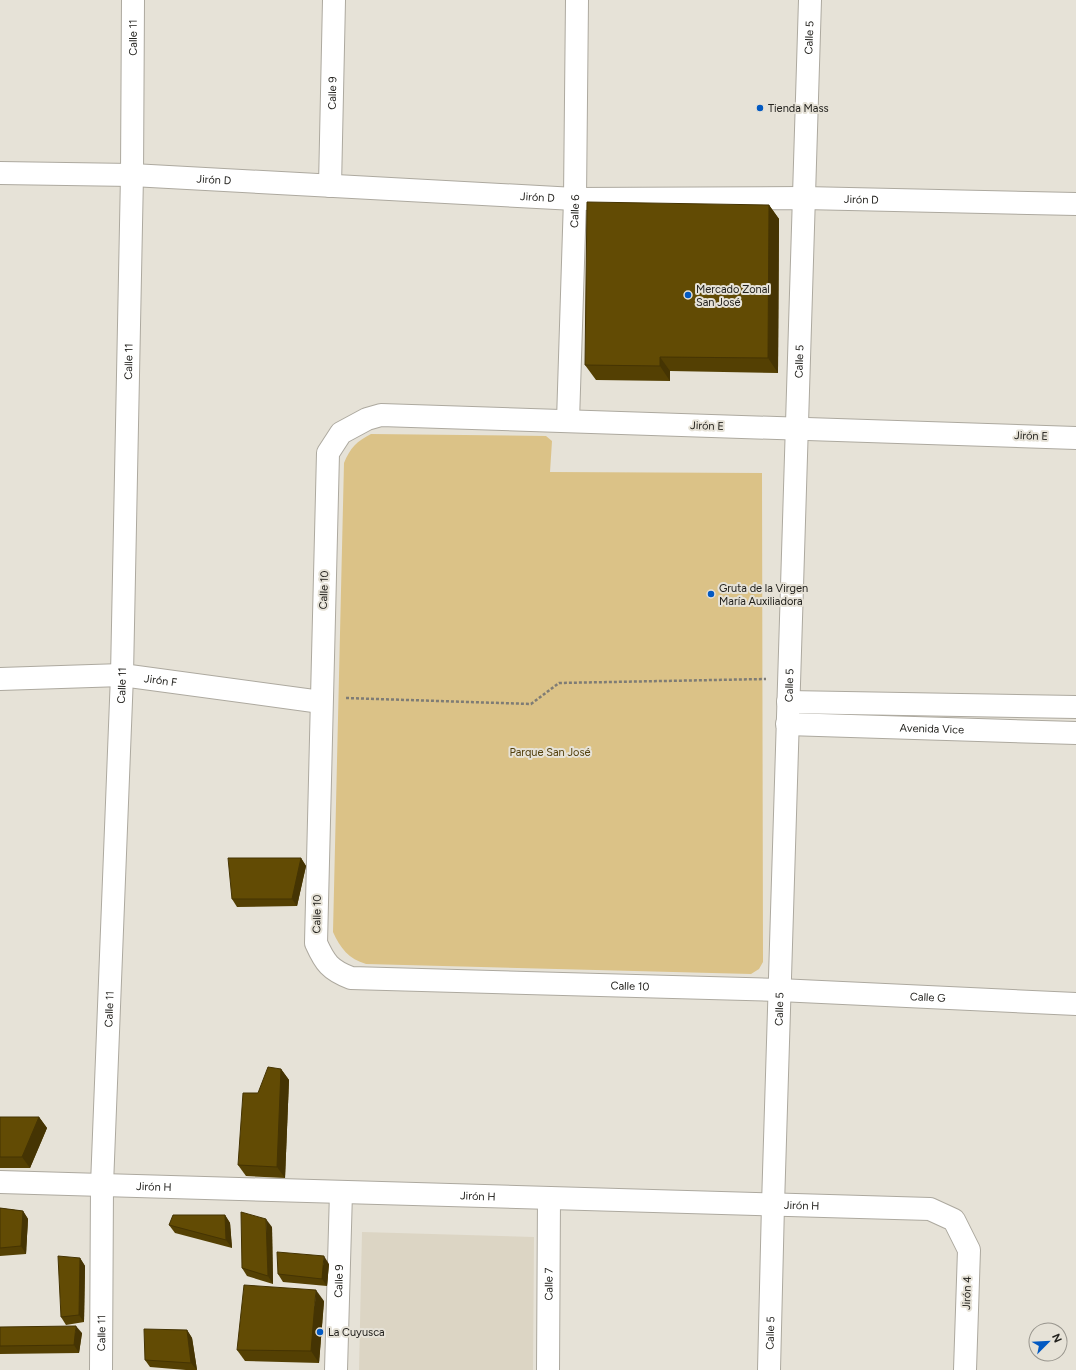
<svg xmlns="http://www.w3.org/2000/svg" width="1076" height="1370" viewBox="0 0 1076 1370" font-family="Figtree,sans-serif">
<rect width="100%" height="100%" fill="#e6e2d7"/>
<polygon fill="#dcd5c4" points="362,1232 534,1237 533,1370 359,1370"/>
<path fill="#dbc287" d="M371 434 546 436 552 441 550 472 762 473 763 962 759 969 751 974 366 964C349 959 340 948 333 932L344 463C350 448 357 441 371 434Z"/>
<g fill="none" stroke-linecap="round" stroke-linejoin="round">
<defs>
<g id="minor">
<path id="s1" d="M0 173 132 175 575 199 804 198 1076 204"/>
<path id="s2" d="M330 186 334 0"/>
<path id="s3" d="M568 421 575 199 577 0"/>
<path id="s4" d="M1076 438 381 415 367 419 341 433 328 453 316 943C325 963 330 970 351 978L779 990 1076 1004"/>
<path id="s5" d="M0 679 122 675 321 702"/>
<path id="s6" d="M0 1182 930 1209 954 1220 969 1250 965 1370"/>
<path id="s7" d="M101 1370 102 1185 122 675 132 175 133 0"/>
<path id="s8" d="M336 1370 341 1192"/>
<path id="s9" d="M548 1370 549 1198"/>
<path id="s10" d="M769 1370 773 1205 810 0"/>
</g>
<g id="tertiary">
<polyline points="788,702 1076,707"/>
<path id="s11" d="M787 724 1076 733"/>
</g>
</defs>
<use href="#minor" stroke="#ada99f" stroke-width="24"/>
<use href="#tertiary" stroke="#ada99f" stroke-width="24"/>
<polyline stroke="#7f7c75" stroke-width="2.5" stroke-dasharray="3 2" stroke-linecap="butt" points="346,698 531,704 559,683 766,679"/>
<use href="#minor" stroke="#fff" stroke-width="22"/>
<use href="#tertiary" stroke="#fff" stroke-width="22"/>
</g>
<g fill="#544003">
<polygon points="769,205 779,219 778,373 670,371 670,381 596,380 585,365"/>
<polygon points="301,858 306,866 297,906 237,907 232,899"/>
<polygon points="281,1069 289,1080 285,1178 246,1176 238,1165"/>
<polygon points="0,1117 39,1117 47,1128 30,1168 0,1168"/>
<polygon points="0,1208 23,1211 28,1219 26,1254 0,1256"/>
<polygon points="225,1215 230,1223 232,1248 175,1233 169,1225"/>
<polygon points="272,1227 273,1284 247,1276 242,1268"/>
<polygon points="80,1258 85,1266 84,1322 66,1325 61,1317"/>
<polygon points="329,1264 327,1286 283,1282 278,1274"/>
<polygon points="324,1301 319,1363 245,1361 237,1350"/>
<polygon points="0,1327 82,1333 79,1353 0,1354"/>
<polygon points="187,1330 192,1338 197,1370 186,1370 150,1367 145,1360"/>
</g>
<g fill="#453403">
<polygon points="769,205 779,219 778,373 768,358"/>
<polygon points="660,357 670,371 670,381 660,366"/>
<polygon points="301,858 306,866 297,906 292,899"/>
<polygon points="281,1069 289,1080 285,1178 277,1167"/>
<polygon points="39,1117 47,1128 30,1168 22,1157"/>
<polygon points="23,1211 28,1219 26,1254 21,1246"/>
<polygon points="225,1215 230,1223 232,1248 226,1240"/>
<polygon points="266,1219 272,1227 273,1284 268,1276"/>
<polygon points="324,1256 329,1264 327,1286 322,1279"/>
<polygon points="80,1258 85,1266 84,1322 79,1315"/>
<polygon points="316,1290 324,1301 319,1363 311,1351"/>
<polygon points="76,1326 82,1333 79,1353 74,1345"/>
<polygon points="187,1330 192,1338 197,1370 191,1363"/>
</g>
<g fill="#624b04" stroke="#453403">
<polygon points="587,202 769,205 768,358 660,357 660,366 585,365"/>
<polygon points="228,858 301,858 292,899 232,899"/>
<polygon points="268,1067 281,1069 277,1167 238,1165 243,1093 258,1093"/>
<polygon points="0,1117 39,1117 22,1157 0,1157"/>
<polygon points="0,1208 23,1211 21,1246 0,1248"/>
<polygon points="241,1212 266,1219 268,1276 242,1268"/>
<polygon points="173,1215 225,1215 226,1240 169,1225"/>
<polygon points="277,1252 324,1256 322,1279 278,1274"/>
<polygon points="58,1256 80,1258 79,1315 61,1317"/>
<polygon points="244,1285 316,1290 311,1351 237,1350"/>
<polygon points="76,1326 74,1345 0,1346 0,1327"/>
<polygon points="144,1329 187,1330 191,1363 145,1360"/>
</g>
<g fill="#0259c2" stroke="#e6e2d7" stroke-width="1.5">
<circle cx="760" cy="108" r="4"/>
<circle cx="688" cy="295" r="4"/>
<circle cx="711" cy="594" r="4"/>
<circle cx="320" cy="1332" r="4"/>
</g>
<g text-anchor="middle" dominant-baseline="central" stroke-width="4" stroke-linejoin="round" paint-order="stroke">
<g font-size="11" fill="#22211d" stroke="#e6e2d7">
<text stroke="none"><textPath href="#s7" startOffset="1333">Calle 11</textPath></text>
<text stroke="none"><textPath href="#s10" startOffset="1333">Calle 5</textPath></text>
<text stroke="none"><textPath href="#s2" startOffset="93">Calle 9</textPath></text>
<text stroke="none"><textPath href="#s1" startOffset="214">Jirón D</textPath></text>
<text stroke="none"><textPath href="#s1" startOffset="538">Jirón D</textPath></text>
<text stroke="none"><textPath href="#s1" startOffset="862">Jirón D</textPath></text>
<text stroke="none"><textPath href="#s3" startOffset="210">Calle 6</textPath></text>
<text stroke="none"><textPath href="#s7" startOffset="1009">Calle 11</textPath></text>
<text stroke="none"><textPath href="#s10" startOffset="1009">Calle 5</textPath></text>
<text transform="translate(707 426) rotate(2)">Jirón E</text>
<text transform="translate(1031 436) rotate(2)">Jirón E</text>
<text transform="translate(324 590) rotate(-88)">Calle 10</text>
<text stroke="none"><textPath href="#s5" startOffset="161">Jirón F</textPath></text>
<text stroke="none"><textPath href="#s7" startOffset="685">Calle 11</textPath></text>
<text stroke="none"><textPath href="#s10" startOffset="685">Calle 5</textPath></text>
<text stroke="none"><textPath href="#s11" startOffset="145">Avenida Vice</textPath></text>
<text transform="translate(317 914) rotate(-89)">Calle 10</text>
<text stroke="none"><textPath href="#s4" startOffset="1584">Calle 10</textPath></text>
<text stroke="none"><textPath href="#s4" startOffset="1882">Calle G</textPath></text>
<text stroke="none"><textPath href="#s7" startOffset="361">Calle 11</textPath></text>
<text stroke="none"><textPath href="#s10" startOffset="361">Calle 5</textPath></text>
<text stroke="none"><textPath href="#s6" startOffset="154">Jirón H</textPath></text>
<text stroke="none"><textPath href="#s6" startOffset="478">Jirón H</textPath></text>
<text stroke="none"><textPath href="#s6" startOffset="802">Jirón H</textPath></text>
<text stroke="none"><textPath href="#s8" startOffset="89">Calle 9</textPath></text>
<text stroke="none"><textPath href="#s9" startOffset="86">Calle 7</textPath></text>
<text transform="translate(967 1293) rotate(-88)">Jirón 4</text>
<text stroke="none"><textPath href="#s7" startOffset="37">Calle 11</textPath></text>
<text stroke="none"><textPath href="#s10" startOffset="37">Calle 5</textPath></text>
</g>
<g font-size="11" fill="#22211d" stroke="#e6e2d7" text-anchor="start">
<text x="768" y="108">Tienda Mass</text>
<text x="696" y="289">Mercado Zonal<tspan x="696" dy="13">San José</tspan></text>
<text x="719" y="588">Gruta de la Virgen<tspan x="719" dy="13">María Auxiliadora</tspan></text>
<text x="328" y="1332">La Cuyusca</text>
</g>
<g font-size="11" fill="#503e0b" stroke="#e6e2d7">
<text x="550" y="752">Parque San José</text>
</g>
</g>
<g transform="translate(1048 1342) rotate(66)"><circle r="19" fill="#e6e2d7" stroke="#98958d"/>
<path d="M0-3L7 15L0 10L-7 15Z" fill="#0259c2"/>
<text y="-6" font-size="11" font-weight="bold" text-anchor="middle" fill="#22211d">N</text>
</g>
</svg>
